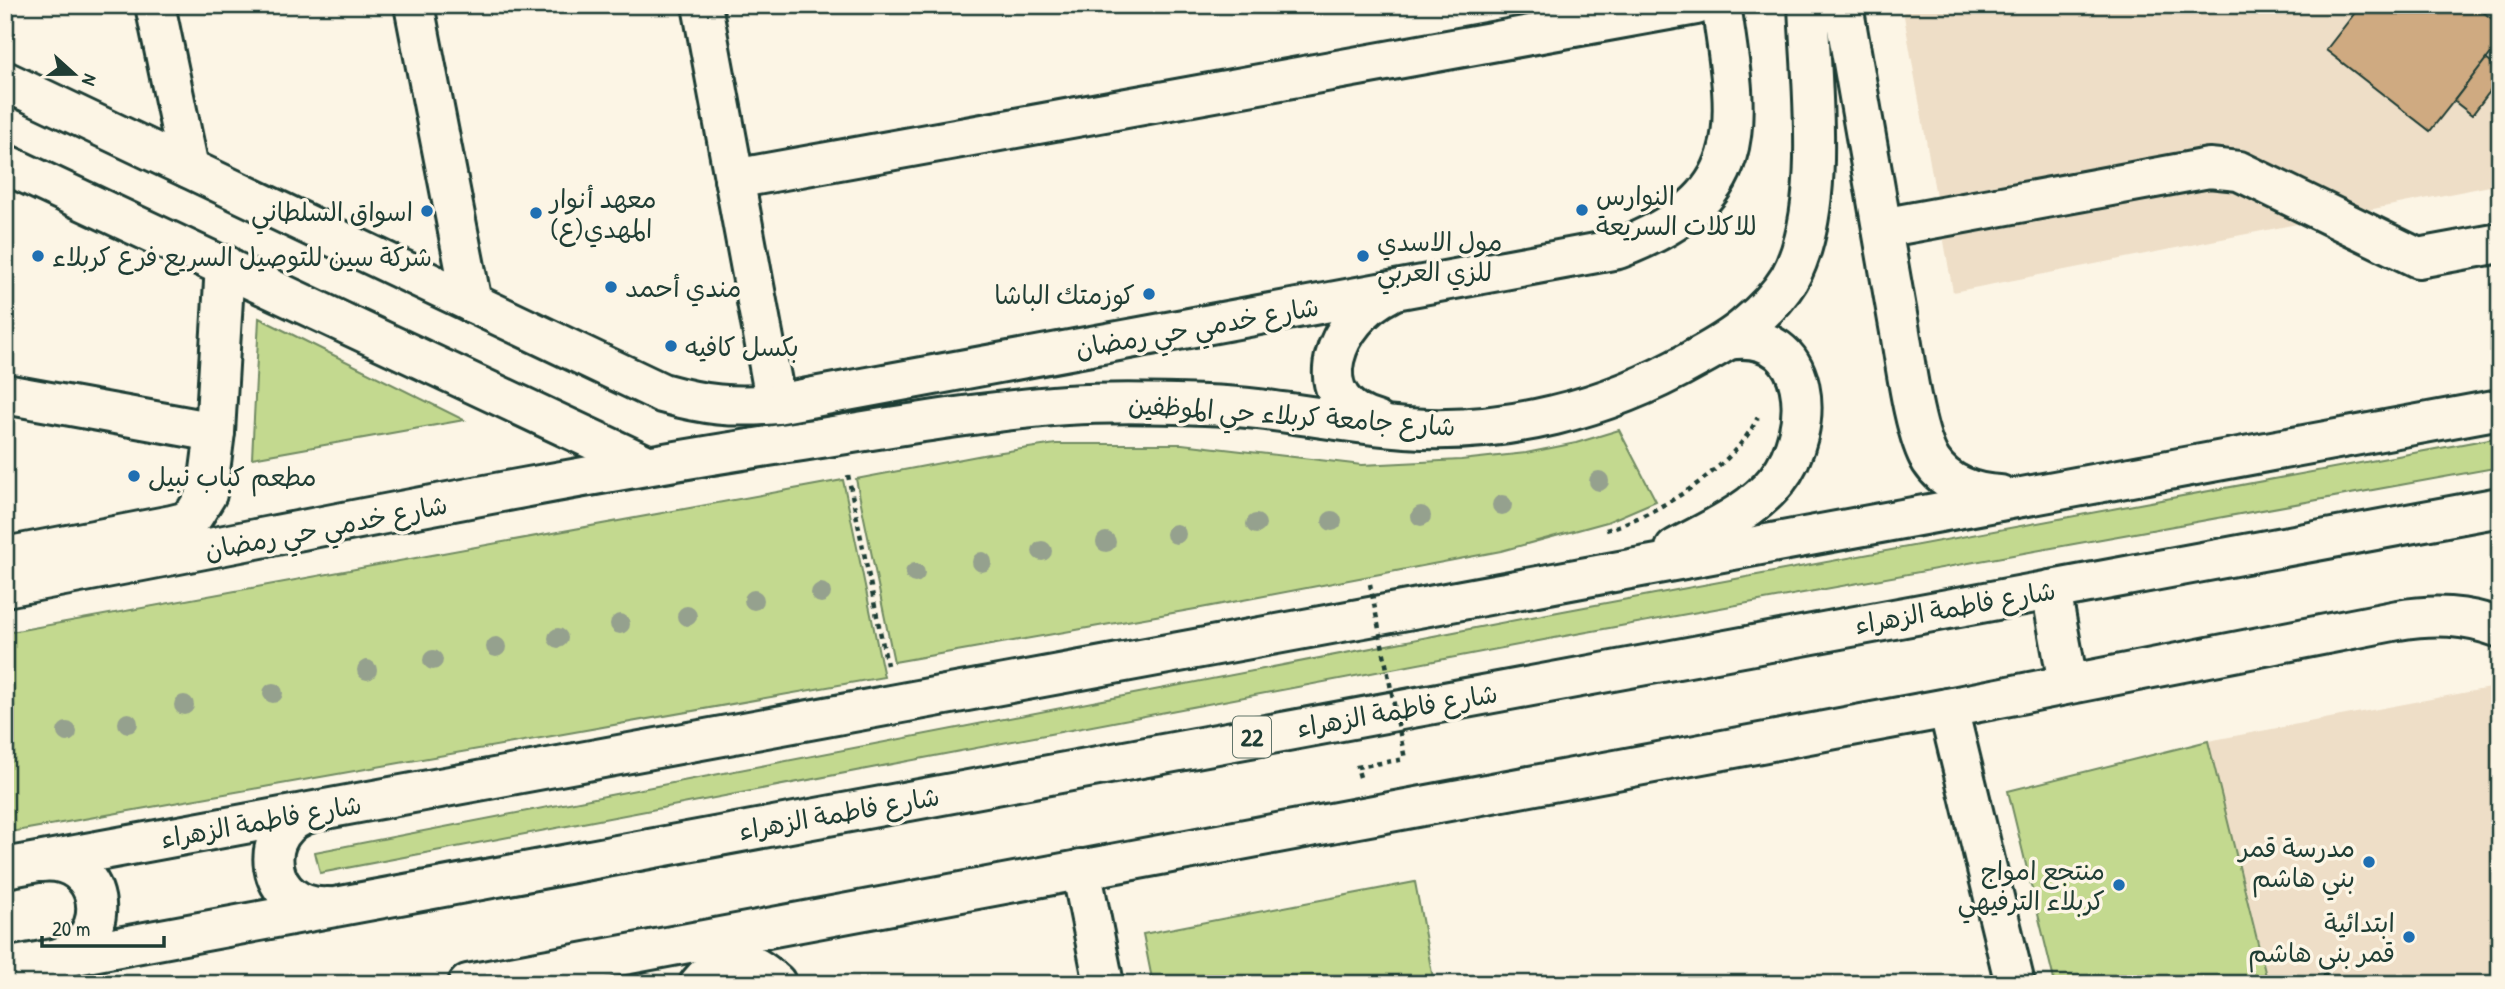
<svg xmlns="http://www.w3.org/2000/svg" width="2505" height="989" viewBox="0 0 2505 989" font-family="'Patrick Hand','Playpen Sans Arabic',sans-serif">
<rect width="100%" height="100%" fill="#fcf5e5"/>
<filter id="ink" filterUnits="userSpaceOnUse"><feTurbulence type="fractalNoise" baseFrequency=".0143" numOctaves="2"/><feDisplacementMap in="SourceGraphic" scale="14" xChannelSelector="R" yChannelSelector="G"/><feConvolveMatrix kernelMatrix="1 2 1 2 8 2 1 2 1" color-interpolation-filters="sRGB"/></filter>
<g filter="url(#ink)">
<g fill="#eedec7">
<polygon points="1902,5 2500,5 2500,184 1953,292"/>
<polygon points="2500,686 2500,984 2268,984 2208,741"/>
</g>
<g fill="#c3d98f" stroke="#718b62" stroke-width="2">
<polygon points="259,318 464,420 252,458"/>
<polygon points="1619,430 1656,501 1607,522 1501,551 1201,608 894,662 856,479 988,454 1056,444 1182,444 1362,465 1461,460 1526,453 1576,443"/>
<polygon points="2500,437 2500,467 1565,636 320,873 315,852 1563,611"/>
<polygon points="843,480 884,677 5,833 5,633"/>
<polygon points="2208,741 2268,984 2055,984 2008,791"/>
<polygon points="1415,882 1434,984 1153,984 1143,934"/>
</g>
<g fill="#cfaa81" stroke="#1f3d34" stroke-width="2">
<polygon points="2361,5 2474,5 2500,25 2500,42 2430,131 2326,50"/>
<polygon points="2486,59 2500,70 2500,78 2472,115 2454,101"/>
</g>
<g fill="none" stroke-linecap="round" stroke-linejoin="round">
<defs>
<g id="minor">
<polyline points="155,5 189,168"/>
<polyline points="414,5 472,303"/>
<polyline points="702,5 776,404"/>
<polyline points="734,179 1696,5"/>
<polyline points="1882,228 2209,168 2239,171 2418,258 2500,243"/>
<polyline points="5,394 215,432"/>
<polyline points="1948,708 2015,984"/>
<polyline points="1081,869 1104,984"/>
<path d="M699 984C727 951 747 957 776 983"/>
</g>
<g id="major">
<path d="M5 81 662 393C705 405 732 408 776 404L1618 249C1753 198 1740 128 1721 5"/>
<polyline points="5,164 647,465"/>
<path d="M1376 421C1301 400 1336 318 1389 293"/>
<polyline points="5,557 172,525 184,522 194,515 207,494 215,432 225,265"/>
<path d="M5 587C264 539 521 484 781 444 876 430 971 412 1066 405 1112 402 1159 403 1205 405 1272 407 1339 423 1406 428 1505 435 1607 409 1693 360 1711 350 1730 340 1746 326 1763 312 1778 297 1789 279 1828 210 1811 84 1808 5"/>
<path d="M468 984 1948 708 2398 620C2434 614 2465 615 2500 628"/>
</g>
<g id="highway">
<path d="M1843 5C1862 112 1880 219 1899 326 1905 360 1914 434 1931 461 1946 484 1973 494 2000 495"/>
<path d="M1675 549C1710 530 1752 512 1777 480 1817 430 1813 327 1728 340"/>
<polyline points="2051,590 2068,683"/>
<path d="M313 812C252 827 265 911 328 907"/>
<path d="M41 862C103 855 118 937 59 958"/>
<polyline points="5,868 2500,409"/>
<polyline points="5,968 2500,507"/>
</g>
</defs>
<use href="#minor" stroke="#1f3d34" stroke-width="44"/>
<use href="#major" stroke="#1f3d34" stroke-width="44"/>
<use href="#highway" stroke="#1f3d34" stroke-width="44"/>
<g stroke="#1f3d34" stroke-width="4.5" stroke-dasharray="5 5" stroke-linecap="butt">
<polyline points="848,475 887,665"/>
<path d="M1606 530C1660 513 1733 469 1758 417"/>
<polyline points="1360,777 1357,767 1405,759"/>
</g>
<use href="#minor" stroke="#fcf5e5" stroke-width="38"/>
<use href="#major" stroke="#fcf5e5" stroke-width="38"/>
<use href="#highway" stroke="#fcf5e5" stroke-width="38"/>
<polyline stroke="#1f3d34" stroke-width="4.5" stroke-dasharray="5 5" stroke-linecap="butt" points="1370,584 1405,759"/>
</g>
<g fill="#95a18e">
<circle cx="1599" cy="481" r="10"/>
<circle cx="1502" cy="505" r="10"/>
<circle cx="1421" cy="516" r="10"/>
<circle cx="1332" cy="521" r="10"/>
<circle cx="1256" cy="524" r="10"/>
<circle cx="1176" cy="534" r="10"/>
<circle cx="1106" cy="542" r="10"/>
<circle cx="1042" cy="551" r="10"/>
<circle cx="982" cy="562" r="10"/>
<circle cx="915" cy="573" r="10"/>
<circle cx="821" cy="593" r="10"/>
<circle cx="754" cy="600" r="10"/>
<circle cx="687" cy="616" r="10"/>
<circle cx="620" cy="624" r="10"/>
<circle cx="558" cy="638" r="10"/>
<circle cx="496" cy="647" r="10"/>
<circle cx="433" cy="660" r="10"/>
<circle cx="367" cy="670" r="10"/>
<circle cx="273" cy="693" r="10"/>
<circle cx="184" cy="705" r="10"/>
<circle cx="128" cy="723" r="10"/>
<circle cx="67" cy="732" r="10"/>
</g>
</g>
<g fill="#1f6fb2" stroke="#fcf5e5" stroke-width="2.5">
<circle cx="1582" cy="210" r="7"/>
<circle cx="427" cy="211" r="7"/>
<circle cx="536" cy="213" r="7"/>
<circle cx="38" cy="256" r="7"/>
<circle cx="1363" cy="256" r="7"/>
<circle cx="611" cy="287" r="7"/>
<circle cx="1149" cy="294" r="7"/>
<circle cx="671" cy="346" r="7"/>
<circle cx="134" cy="476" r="7"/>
<circle cx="2369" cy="862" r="7"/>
<circle cx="2119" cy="885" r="7"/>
<circle cx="2409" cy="937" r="7"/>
</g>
<g text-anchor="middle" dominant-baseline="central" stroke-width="7" stroke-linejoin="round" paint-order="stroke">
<rect fill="#fcf5e5" stroke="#617469" stroke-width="2" x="1233" y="716.5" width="38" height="41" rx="5"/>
<g font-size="24" font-weight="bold" fill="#1f3d34">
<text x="1252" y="737">22</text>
</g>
<g font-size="26" fill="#1f3d34" stroke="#fcf5e5" text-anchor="start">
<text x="1596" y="195">النوارس<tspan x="1596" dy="30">للاكلات السريعة</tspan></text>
<text x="550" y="198">معهد أنوار<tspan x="550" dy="30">المهدي(ع)</tspan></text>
<text x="413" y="211" text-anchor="end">اسواق السلطاني</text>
<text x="1377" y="241">مول الاسدي<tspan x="1377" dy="30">للزي العربي</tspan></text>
<text x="52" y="256">شركة سين للتوصيل السريع فرع كربلاء</text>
<text x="625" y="287">مندي أحمد</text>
<text x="1135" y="294" text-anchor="end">كوزمتك الباشا</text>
<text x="685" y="346">بكسل كافيه</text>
<text x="148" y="476">مطعم كباب نبيل</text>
<text x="2355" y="847" text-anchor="end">مدرسة قمر<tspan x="2355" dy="30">بني هاشم</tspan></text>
<text x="2105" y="870" text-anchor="end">منتجع امواج<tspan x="2105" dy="30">كربلاء الترفيهي</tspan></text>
<text x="2395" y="922" text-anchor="end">ابتدائية<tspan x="2395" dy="30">قمر بني هاشم</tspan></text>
</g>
<g font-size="26" fill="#1f3d34" stroke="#fcf5e5">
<text transform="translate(1197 327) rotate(-10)">شارع خدمي حي رمضان</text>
<text transform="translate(1292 415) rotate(4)">شارع جامعة كربلاء حي الموظفين</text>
<text transform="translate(326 527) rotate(-11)">شارع خدمي حي رمضان</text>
<text transform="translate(1955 607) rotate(-10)">شارع فاطمة الزهراء</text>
<text transform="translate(1397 710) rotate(-10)">شارع فاطمة الزهراء</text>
<text transform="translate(839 813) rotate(-10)">شارع فاطمة الزهراء</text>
<text transform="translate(261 821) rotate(-10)">شارع فاطمة الزهراء</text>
</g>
</g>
<rect width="2505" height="989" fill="none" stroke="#fcf5e5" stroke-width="28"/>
<rect x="14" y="14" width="2477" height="961" fill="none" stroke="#1f3d34" stroke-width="2.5" filter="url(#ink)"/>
<g transform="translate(74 74) rotate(111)" stroke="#fcf5e5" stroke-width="5" paint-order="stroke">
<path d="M0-5L12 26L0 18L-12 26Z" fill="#1f3d34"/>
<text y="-10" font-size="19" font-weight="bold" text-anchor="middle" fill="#1f3d34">N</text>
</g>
<path d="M42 936v10h122v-10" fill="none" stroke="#1f3d34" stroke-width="3.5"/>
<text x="52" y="936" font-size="21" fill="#1f3d34" stroke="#fcf5e5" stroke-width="5" paint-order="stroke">20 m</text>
</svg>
